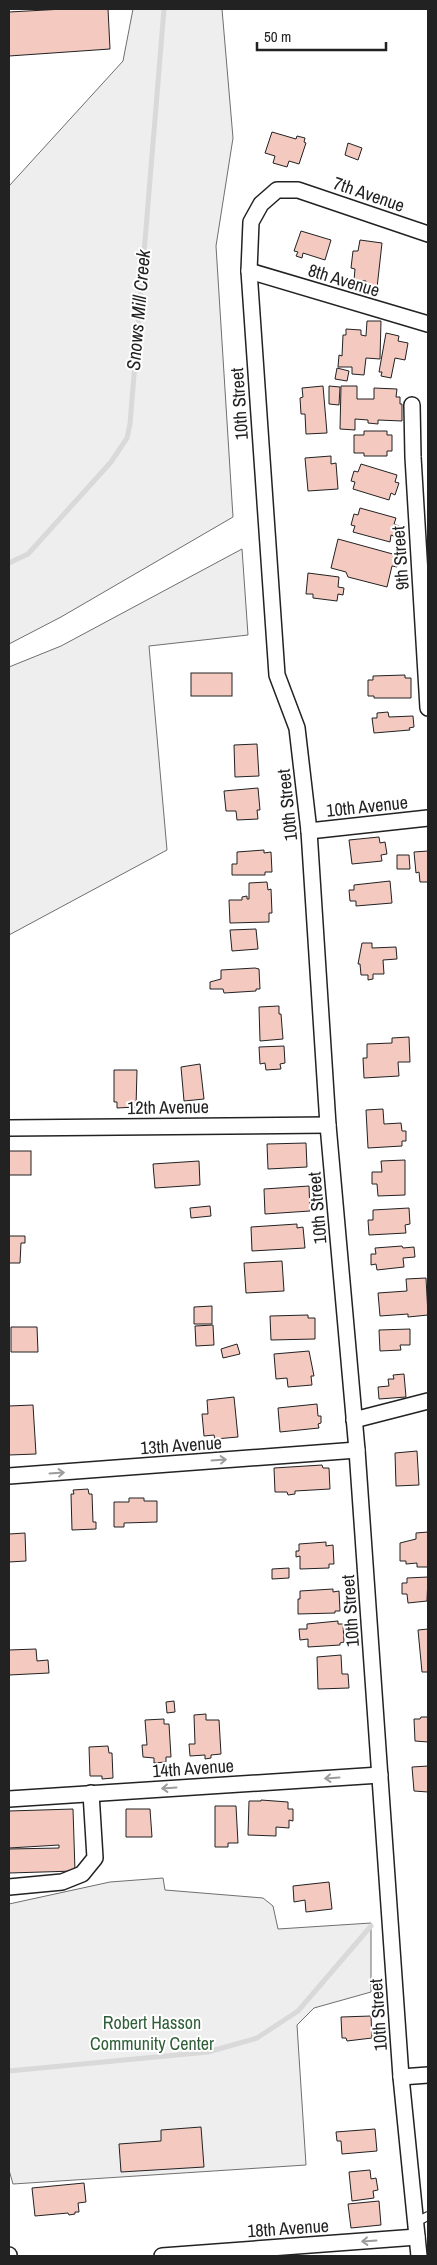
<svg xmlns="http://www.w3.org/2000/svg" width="437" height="2265" viewBox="0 0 437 2265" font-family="'Archivo Narrow',sans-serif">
<rect width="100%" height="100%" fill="#fff"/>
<g fill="#eee" stroke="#6f6f6f">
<polygon points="133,9 222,9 233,138 216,246 233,517 61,617 9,644 9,186 123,61"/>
<polygon points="242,549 248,635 149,646 167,850 9,935 9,667 61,646"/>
<polygon points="163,1878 165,1890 263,1898 273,1906 278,1929 371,1923 371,1992 314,2008 297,2025 306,2165 13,2184 9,2170 9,1904 110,1882"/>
</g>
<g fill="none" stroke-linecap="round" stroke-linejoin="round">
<g stroke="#d9d9d9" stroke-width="5">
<polyline points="9,563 28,554 111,462 127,438 130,424 164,9"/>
<polyline points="9,2071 208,2052 257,2038 298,2011 371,1926"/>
</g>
</g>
<g fill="#f3c9c0" stroke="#222">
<polygon points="64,9 108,9 110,49 9,56 9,12"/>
<polygon points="272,132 296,139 297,136 305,138 304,142 306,143 299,164 289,161 287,167 273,163 275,156 265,153"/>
<polygon points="348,143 362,148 358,160 345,155"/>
<polygon points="301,231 331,240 325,260 303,253 302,258 296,256 298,252 294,251"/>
<polygon points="360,240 382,243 377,288 365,286 366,281 354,280 355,269 351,268 353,251 358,251"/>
<polygon points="367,321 381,321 380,359 366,358 364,375 352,374 352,367 338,367 339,355 342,356 343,335 346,335 346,329 361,330 361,335 366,336"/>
<polygon points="386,333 399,336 398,341 408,343 405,360 395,358 391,378 381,376 382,372 379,372"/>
<polygon points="337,368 349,371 347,381 335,379"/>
<polygon points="323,386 327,433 306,434 305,414 301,414 300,398 303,397 302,388"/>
<polygon points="329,386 340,387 339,405 329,404"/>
<polygon points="341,386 357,386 357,399 374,399 374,388 397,389 396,397 400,397 400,404 402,404 402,421 378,420 378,424 368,423 368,420 355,419 355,430 340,429"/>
<polygon points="364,431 387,431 387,435 392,435 392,451 387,451 387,456 364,456 364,453 354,453 354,435 364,435"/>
<polygon points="331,456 331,464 336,463 338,489 308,491 305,458"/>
<polygon points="361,464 397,475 395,482 399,483 395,495 391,493 389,500 353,489 355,482 351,481 354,471 358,472"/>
<polygon points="360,508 396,518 394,524 399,526 396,537 391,535 390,542 353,532 355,526 351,525 354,514 358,515"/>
<polygon points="338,539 400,556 397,567 392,566 387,587 348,577 346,572 331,568"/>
<polygon points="308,573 339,577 338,587 344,588 343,595 338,594 337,601 313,598 313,594 306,594"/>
<rect x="191" y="673" width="41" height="23"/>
<polygon points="405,675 405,678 411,678 411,698 374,698 374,696 368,696 368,680 373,680 373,676"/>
<polygon points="388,712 389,717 413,716 414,727 409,728 410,730 374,733 372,718 377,718 377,713"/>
<polygon points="257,744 259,776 235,777 234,745"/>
<polygon points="258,788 260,810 257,810 258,819 237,820 236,811 226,811 224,791"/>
<polygon points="379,837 380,843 385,842 387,854 381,855 382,861 352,864 349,840"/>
<polygon points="264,850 264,853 271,852 272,872 265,872 265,875 232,875 232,864 237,864 237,852"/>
<polygon points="428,851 428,882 420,882 419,872 416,873 414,852"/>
<polygon points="397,855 409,855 410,869 397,869"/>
<polygon points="390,881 392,903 356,906 356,901 350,901 349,890 354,890 354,885"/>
<polygon points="267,882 268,890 271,889 272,913 269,913 269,922 230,923 229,900 242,900 242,897 247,896 247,899 249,899 249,883"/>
<polygon points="256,929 258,949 232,951 230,930"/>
<polygon points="362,943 372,943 372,948 396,947 397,959 383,960 384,974 373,974 373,979 368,980 368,975 361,975 360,964 358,964"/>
<polygon points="255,968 259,969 260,989 256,989 256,991 224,993 223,989 210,989 210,982 221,979 221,970"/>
<polygon points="279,1006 279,1014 281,1014 283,1039 260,1041 259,1007"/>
<polygon points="409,1037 410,1062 398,1062 399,1076 364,1078 363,1058 367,1058 367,1044 392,1043 392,1038"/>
<polygon points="284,1046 285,1063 280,1064 281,1069 266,1070 265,1063 260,1064 259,1047"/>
<polygon points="200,1064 204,1099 184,1101 181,1067"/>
<polygon points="114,1070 137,1070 136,1107 117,1108 117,1102 114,1102"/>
<polygon points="383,1109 384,1124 401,1123 402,1131 406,1131 406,1141 402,1141 402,1146 368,1148 366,1110"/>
<polygon points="306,1143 307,1167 268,1169 267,1144"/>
<rect x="9" y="1151" width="22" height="24"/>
<polygon points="405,1160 405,1195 378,1196 377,1184 372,1184 372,1172 382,1172 381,1161"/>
<polygon points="199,1161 200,1185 155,1188 153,1164"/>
<polygon points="309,1186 310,1211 265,1214 264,1189"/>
<polygon points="210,1206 211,1216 191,1218 190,1208"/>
<polygon points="409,1208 410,1224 405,1225 406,1233 369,1235 368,1220 373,1220 373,1210"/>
<polygon points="297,1224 297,1228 303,1227 305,1248 252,1251 251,1227"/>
<polygon points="9,1236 25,1236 25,1243 21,1243 20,1263 9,1263"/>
<polygon points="402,1246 403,1248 414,1247 415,1257 403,1258 404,1267 377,1270 376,1264 371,1265 371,1254 376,1254 375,1248"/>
<polygon points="282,1261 284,1291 246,1293 244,1263"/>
<polygon points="426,1278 428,1315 408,1317 408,1314 380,1316 378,1293 407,1291 406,1279"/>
<polygon points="212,1306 212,1324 194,1324 194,1307"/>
<polygon points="308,1315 308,1318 315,1318 315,1339 271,1340 270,1316"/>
<polygon points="213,1325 214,1345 196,1346 195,1326"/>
<polygon points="11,1327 37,1327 38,1352 11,1352"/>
<polygon points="410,1329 410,1345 400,1345 401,1350 380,1351 379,1330"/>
<polygon points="237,1344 240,1354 223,1358 221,1349"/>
<polygon points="309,1351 314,1376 311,1376 312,1385 288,1387 287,1378 276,1379 274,1354"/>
<polygon points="404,1374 406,1397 379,1399 378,1387 389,1386 388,1379 394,1379 393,1375"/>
<polygon points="234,1397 238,1437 215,1439 214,1435 204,1436 202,1414 208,1414 207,1400"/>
<polygon points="317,1404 318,1416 321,1416 321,1423 318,1424 319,1428 280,1432 278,1408"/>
<polygon points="33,1405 36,1454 9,1455 9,1406"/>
<polygon points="417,1451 419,1485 396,1486 395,1453"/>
<polygon points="322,1465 323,1468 329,1468 330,1489 295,1491 295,1494 288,1495 287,1492 275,1492 274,1468"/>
<polygon points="88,1489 89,1494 92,1494 93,1522 96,1522 96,1529 72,1530 71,1494 74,1494 73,1490"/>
<polygon points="129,1498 144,1498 144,1501 157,1501 157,1522 124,1523 124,1527 114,1527 114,1502 129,1502"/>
<polygon points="428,1532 428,1567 417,1567 417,1563 406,1564 406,1561 400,1561 400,1543 416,1539 416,1533"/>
<polygon points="25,1533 26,1561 9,1562 9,1534"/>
<polygon points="326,1542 326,1546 333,1545 334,1564 329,1564 329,1568 300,1569 300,1556 296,1557 296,1551 299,1551 299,1544"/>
<polygon points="289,1568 289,1578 272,1579 272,1569"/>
<polygon points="428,1577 427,1601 408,1603 407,1594 402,1594 402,1583 407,1583 407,1578"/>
<polygon points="333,1589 333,1592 339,1591 340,1611 335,1611 335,1613 298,1614 298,1599 300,1599 300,1591"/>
<polygon points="338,1621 338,1624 343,1624 344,1642 340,1643 340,1645 308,1647 308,1639 300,1640 299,1629 307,1629 307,1624"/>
<polygon points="428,1629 428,1672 422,1672 418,1630"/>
<polygon points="36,1649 37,1661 48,1660 49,1673 9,1675 9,1650"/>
<polygon points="341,1655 342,1674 348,1674 349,1688 318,1689 317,1657"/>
<polygon points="174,1701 175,1712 167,1713 166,1702"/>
<polygon points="206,1714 206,1720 219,1720 221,1754 211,1755 211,1758 205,1759 205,1755 190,1756 189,1744 195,1744 194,1715"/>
<polygon points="421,1717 428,1717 428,1742 415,1741 414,1719 420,1719"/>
<polygon points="164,1719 164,1724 169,1724 171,1757 166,1757 166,1762 154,1763 154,1758 143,1757 142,1745 147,1745 145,1720"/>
<polygon points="108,1746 109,1753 112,1753 113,1778 102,1779 102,1776 90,1776 89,1747"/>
<polygon points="428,1766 428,1792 414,1791 412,1767"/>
<polygon points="261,1800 288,1802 288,1809 293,1809 293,1821 289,1820 289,1828 276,1827 276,1836 248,1835 249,1801 261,1801"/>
<polygon points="215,1806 236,1806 238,1843 228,1843 228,1847 215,1847"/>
<polygon points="73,1809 75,1871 9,1873 9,1849 59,1848 59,1845 9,1848 9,1811"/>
<polygon points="126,1809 150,1809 152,1837 126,1837"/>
<polygon points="329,1882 332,1909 306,1912 305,1900 294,1902 293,1886"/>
<polygon points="371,2016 372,2038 347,2041 346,2038 342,2038 341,2017"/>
<polygon points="201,2127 204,2167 121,2172 119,2144 161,2141 161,2130"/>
<polygon points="375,2129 377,2151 342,2154 341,2141 337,2141 336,2132"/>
<polygon points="370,2170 371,2179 376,2178 378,2190 373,2191 374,2198 352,2201 349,2172"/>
<polygon points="84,2183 86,2202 78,2203 79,2212 75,2212 75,2214 69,2215 68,2213 35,2216 32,2188"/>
<polygon points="379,2201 381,2225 351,2228 348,2204"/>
</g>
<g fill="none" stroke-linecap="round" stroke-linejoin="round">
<defs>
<polyline id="service" points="416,2222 428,2216"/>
<g id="minor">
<polyline points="249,271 428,324"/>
<polyline points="412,405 413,457 428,708"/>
<polyline points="309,831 428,818"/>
<polyline points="9,1128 328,1125"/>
<polyline points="354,1420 428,1401"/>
<polyline points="9,1476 357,1450"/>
<polyline points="9,1799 380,1775"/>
<polyline points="9,1887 62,1882 82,1874 95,1858 91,1793"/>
<polyline points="401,2077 428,2075"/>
<polyline points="9,2255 9,2256"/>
<polyline points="162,2256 417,2237"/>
<polyline points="419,2256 401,2077 357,1450 328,1125 309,831 297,728 277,675 249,271 251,222 261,204 277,190 298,190 428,234"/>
</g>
</defs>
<use href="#service" stroke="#222" stroke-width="10"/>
<use href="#minor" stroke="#222" stroke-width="18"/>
<use href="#service" stroke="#fff" stroke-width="8"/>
<use href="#minor" stroke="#fff" stroke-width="15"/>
</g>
<defs><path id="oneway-shaft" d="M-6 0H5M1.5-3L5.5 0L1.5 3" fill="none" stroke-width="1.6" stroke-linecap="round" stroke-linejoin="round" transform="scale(1.25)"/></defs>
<g stroke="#9c9c9c">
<use href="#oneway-shaft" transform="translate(219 1460) rotate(-4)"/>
<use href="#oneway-shaft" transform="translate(57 1473) rotate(-4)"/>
<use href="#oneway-shaft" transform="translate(332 1778) rotate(176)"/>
<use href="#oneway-shaft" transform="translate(169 1788) rotate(176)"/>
<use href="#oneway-shaft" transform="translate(369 2241) rotate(176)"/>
</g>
<g text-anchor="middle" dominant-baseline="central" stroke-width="4" stroke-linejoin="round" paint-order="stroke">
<g font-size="18" fill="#222" stroke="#fff">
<text transform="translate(369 194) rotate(19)">7th Avenue</text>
<text transform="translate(344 280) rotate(17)">8th Avenue</text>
<text transform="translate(239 404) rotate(-94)">10th Street</text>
<text transform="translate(400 558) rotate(-94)">9th Street</text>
<text transform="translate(287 805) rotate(-96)">10th Street</text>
<text transform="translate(367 806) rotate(-6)">10th Avenue</text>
<text transform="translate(168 1107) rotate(-1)">12th Avenue</text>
<text transform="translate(317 1208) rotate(-95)">10th Street</text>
<text transform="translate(181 1445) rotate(-4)">13th Avenue</text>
<text transform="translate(350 1611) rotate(-94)">10th Street</text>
<text transform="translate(193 1768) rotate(-4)">14th Avenue</text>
<text transform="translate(378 2015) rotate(-94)">10th Street</text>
<text transform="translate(288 2228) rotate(-4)">18th Avenue</text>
</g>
<g font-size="18" fill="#2f5e38" stroke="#fff">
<text x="152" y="2022">Robert Hasson<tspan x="152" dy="21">Community Center</tspan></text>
</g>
<g font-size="19" font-style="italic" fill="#222" stroke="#fff">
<text transform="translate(138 310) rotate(-85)">Snows Mill Creek</text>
</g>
</g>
<rect width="437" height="2265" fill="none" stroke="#222222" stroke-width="20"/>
<path d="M257 42v8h129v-8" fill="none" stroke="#222222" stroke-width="2.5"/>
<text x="264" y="42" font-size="15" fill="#222222" stroke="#ffffff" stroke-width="4" paint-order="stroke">50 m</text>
</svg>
